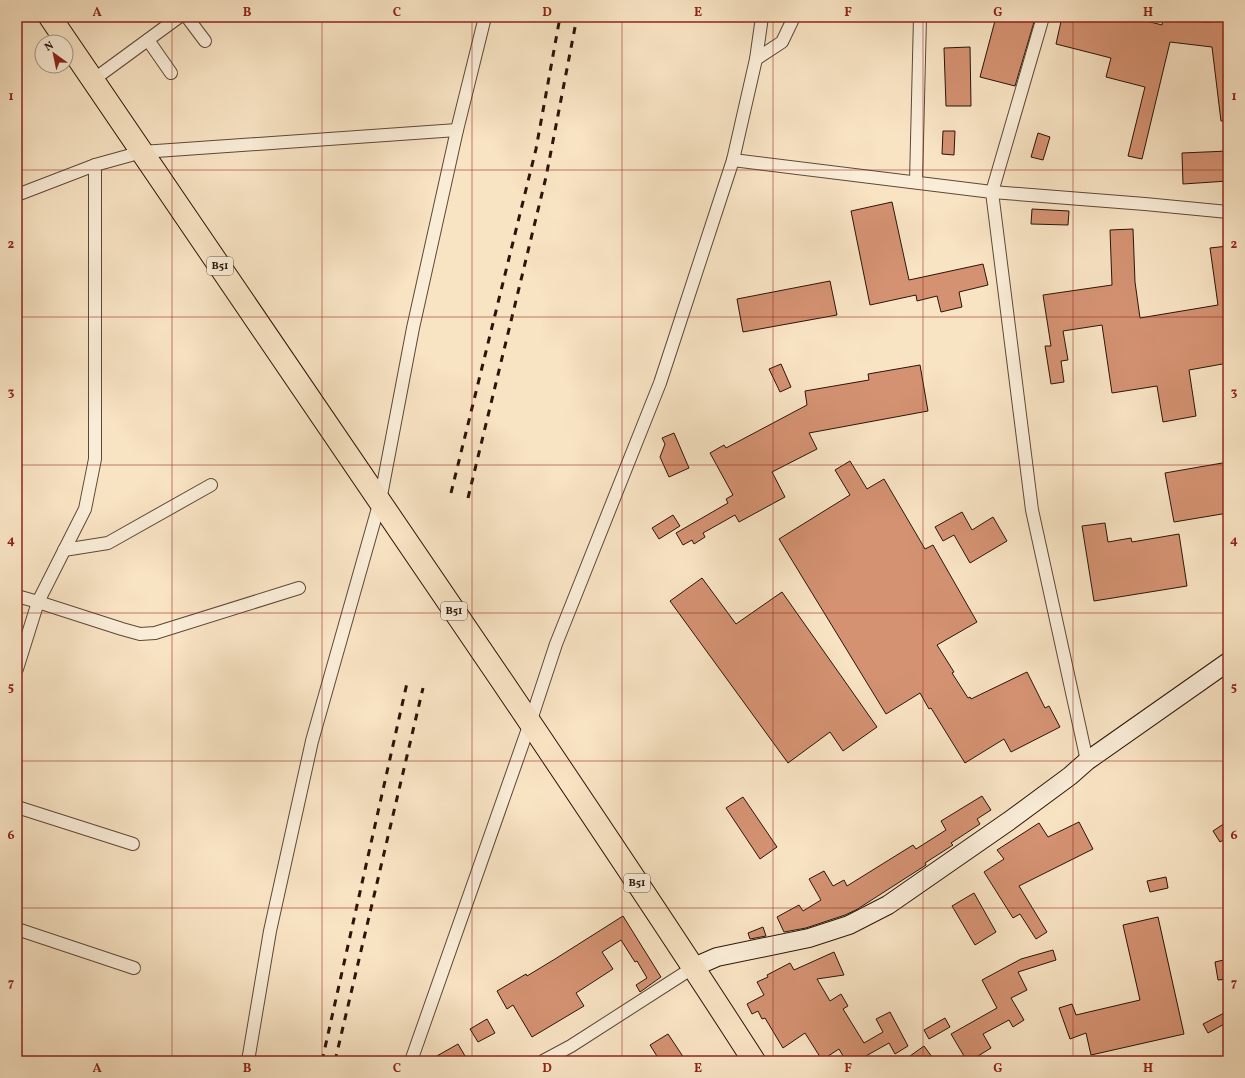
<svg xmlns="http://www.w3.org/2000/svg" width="1245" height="1078" viewBox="0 0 1245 1078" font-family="Vollkorn,serif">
<rect width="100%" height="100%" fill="#f8e3c3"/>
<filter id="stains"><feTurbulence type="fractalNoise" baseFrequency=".005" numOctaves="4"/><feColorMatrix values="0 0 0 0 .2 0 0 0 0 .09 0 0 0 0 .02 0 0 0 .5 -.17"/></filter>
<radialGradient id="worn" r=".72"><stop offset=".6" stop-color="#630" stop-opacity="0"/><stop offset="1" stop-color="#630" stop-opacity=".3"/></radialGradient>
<g fill="#d49272" stroke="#2b1409">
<polygon points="996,17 1016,17 1034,22 1015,86 980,77"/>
<polygon points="1062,17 1131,17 1162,25 1163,17 1208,22 1228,20 1228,121 1221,121 1212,47 1170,42 1142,159 1128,156 1145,87 1106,77 1111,58 1056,44"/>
<polygon points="970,47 971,106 946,106 944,48"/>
<polygon points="943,131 955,131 954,155 942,154"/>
<polygon points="1038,133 1050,137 1043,160 1031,157"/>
<polygon points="1228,151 1228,181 1183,184 1182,153"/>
<polygon points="892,202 909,280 983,264 988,285 959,292 962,307 941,312 937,296 917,301 916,295 870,305 851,211"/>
<polygon points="1032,209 1069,211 1068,225 1031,224"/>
<polygon points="1133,229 1135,282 1140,318 1218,305 1210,248 1228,246 1228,363 1189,370 1196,416 1163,422 1157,386 1112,393 1102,325 1063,331 1068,360 1061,361 1064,382 1051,384 1045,346 1051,346 1043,295 1112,285 1110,230"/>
<polygon points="830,281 837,315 743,332 737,299"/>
<polygon points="781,364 791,387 780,392 769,369"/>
<polygon points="920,365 928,411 809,433 817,449 772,472 785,497 739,522 735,515 703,533 705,537 694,544 692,540 683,545 676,533 728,503 726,499 733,495 710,453 724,445 726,448 807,405 805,391 869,380 868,374"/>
<polygon points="674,433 689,468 669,477 660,457 665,444 662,438"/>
<polygon points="850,461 867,489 884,479 925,549 933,545 977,622 937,645 954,672 952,673 968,698 970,697 971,699 1027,672 1045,708 1049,706 1060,727 1011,752 1004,739 965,763 931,708 929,709 920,693 886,714 779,539 850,495 835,470"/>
<polygon points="1228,462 1228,513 1174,522 1165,473"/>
<polygon points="962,512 972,530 993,517 1007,541 970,563 954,535 943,541 935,527"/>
<polygon points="673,515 680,526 659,539 652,528"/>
<polygon points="1105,523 1108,542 1131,538 1132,542 1179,534 1187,586 1094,601 1082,526"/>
<polygon points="702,578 736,624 782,592 877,727 843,751 830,732 788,763 670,601"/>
<polygon points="982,796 991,810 977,819 980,824 951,843 953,845 925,863 926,865 856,910 845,915 806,928 784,932 777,917 799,905 803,911 821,900 809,879 824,871 833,886 844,880 847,886 913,845 916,849 946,830 941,821"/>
<polygon points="743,797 777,847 760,859 726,808"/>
<polygon points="1228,821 1228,837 1220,842 1213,831"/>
<polygon points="1079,822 1093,849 1019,886 1047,932 1036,939 1020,914 1013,918 984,872 1004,859 997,850 1039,823 1048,837"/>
<polygon points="1166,877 1168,888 1150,892 1147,881"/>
<polygon points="974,893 996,932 975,945 952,906"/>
<polygon points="623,916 661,977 640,992 636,985 647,978 637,961 635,962 621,940 602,952 613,969 576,993 584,1006 532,1037 513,1005 507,1009 497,991 526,974 527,976 555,959"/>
<polygon points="1158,917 1184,1034 1091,1055 1086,1033 1070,1039 1059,1008 1072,1004 1076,1015 1140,1000 1123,925"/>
<polygon points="763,927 766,936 750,939 748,933"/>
<polygon points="1053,950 1056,960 1018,972 1027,990 1011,998 1024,1020 1013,1027 1009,1020 983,1034 991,1048 970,1061 967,1061 951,1034 997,1008 982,980 1021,959"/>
<polygon points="834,952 844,975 817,979 830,1001 841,994 848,1006 843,1009 864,1043 883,1032 876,1019 890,1012 908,1046 895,1054 889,1043 857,1061 846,1061 839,1049 822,1060 805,1033 783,1048 765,1018 762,1019 758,1011 752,1014 747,1004 764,995 757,982 768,977 767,975 790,963 794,970"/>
<polygon points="1228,959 1228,979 1218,980 1215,962"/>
<polygon points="1228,1011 1228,1022 1208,1033 1203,1024"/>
<polygon points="945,1018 950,1027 929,1039 924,1030"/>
<polygon points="487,1019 495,1033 478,1042 470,1029"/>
<polygon points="668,1034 686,1061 660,1061 650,1045"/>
<polygon points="458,1044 468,1061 428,1061"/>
<polygon points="924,1046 935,1061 903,1061"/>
</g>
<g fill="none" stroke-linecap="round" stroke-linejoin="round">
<defs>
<g id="street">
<polyline points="187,17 205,41"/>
<polyline points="1043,17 992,192 1032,510 1087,761"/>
<polyline points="148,40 171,73"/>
<polyline points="756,59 782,42 794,17"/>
<polyline points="93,80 179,17"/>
<polyline points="733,160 992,192 1145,204 1228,212"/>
<polyline points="916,182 920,17"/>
<polyline points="17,195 95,165 142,152 457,130"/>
<polyline points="64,550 108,543 211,485"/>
<polyline points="17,596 38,602 122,629 140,634 155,633 299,588"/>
<polyline points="17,669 38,602 85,509 95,459 95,165"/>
<polyline points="17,807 133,844"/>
<polyline points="17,929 134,968"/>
<polyline points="248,1061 270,931 312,741 380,501 413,328 457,130 485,17"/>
<polyline points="411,1061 530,723 556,644 660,383 733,160 756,59 762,17"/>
<polyline points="543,1061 571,1046 694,967"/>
</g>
<polyline id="secondary" points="694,967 717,957 809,938 849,925 888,905 1009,821 1070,776 1087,761 1228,662"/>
<path id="highway" d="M50 17C201 238 352 459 502 681 587 807 672 933 754 1061"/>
</defs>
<use href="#street" stroke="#5e4838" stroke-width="14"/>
<use href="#secondary" stroke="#2b1409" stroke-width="20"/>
<use href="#highway" stroke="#2b1409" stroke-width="24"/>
<use href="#street" stroke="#faedd8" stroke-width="12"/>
<use href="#secondary" stroke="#faedd8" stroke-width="18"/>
<use href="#highway" stroke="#f8e3c3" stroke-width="22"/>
<g stroke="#2b1409" stroke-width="3" stroke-dasharray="7 7" stroke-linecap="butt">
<polyline points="451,493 536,149 560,17"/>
<polyline points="468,498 546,177 577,17"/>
<polyline points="322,1061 407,683"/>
<polyline points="335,1061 423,688"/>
</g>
</g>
<path fill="none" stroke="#8f2418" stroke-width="1" stroke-opacity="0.55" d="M172 17V1061M322 17V1061M472 17V1061M622 17V1061M773 17V1061M923 17V1061M1073 17V1061M17 170H1228M17 317H1228M17 465H1228M17 613H1228M17 761H1228M17 908H1228"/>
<g text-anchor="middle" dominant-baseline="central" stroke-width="4" stroke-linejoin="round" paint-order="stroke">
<g fill="#faedd8" stroke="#695547" stroke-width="1">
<rect x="207" y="257" width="26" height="18" rx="3"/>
<rect x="441" y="602" width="26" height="18" rx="3"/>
<rect x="624" y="874" width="26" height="18" rx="3"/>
</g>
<g font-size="11" font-weight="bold" fill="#2b1409">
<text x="220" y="266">B51</text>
<text x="454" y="611">B51</text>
<text x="637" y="883">B51</text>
</g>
</g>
<rect width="1245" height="1078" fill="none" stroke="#f8e3c3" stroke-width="44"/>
<g transform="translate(54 54) rotate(327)"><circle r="19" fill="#faedd8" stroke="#a79685"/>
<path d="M0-3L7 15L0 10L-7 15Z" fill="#8f2418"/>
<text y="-6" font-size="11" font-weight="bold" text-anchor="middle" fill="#2b1409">N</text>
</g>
<rect x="22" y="22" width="1201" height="1034" fill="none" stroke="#8f2418" stroke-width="1.5"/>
<g font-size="13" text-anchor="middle" font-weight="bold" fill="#8f2418">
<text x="97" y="16">A</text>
<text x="247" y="16">B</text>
<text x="397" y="16">C</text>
<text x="547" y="16">D</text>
<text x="698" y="16">E</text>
<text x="848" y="16">F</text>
<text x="998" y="16">G</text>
<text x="1148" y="16">H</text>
<text x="11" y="100">1</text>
<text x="1234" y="100">1</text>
<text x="11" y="248">2</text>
<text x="1234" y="248">2</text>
<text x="11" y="396">3</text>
<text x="1234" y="396">3</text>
<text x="11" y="544">4</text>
<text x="1234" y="544">4</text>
<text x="11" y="691">5</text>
<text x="1234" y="691">5</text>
<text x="11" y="839">6</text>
<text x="1234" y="839">6</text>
<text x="11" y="987">7</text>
<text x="1234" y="987">7</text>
<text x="97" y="1072">A</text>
<text x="247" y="1072">B</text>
<text x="397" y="1072">C</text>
<text x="547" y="1072">D</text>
<text x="698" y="1072">E</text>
<text x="848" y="1072">F</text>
<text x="998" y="1072">G</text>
<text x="1148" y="1072">H</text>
</g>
<rect width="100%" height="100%" filter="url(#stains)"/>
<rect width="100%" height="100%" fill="url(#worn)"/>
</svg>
